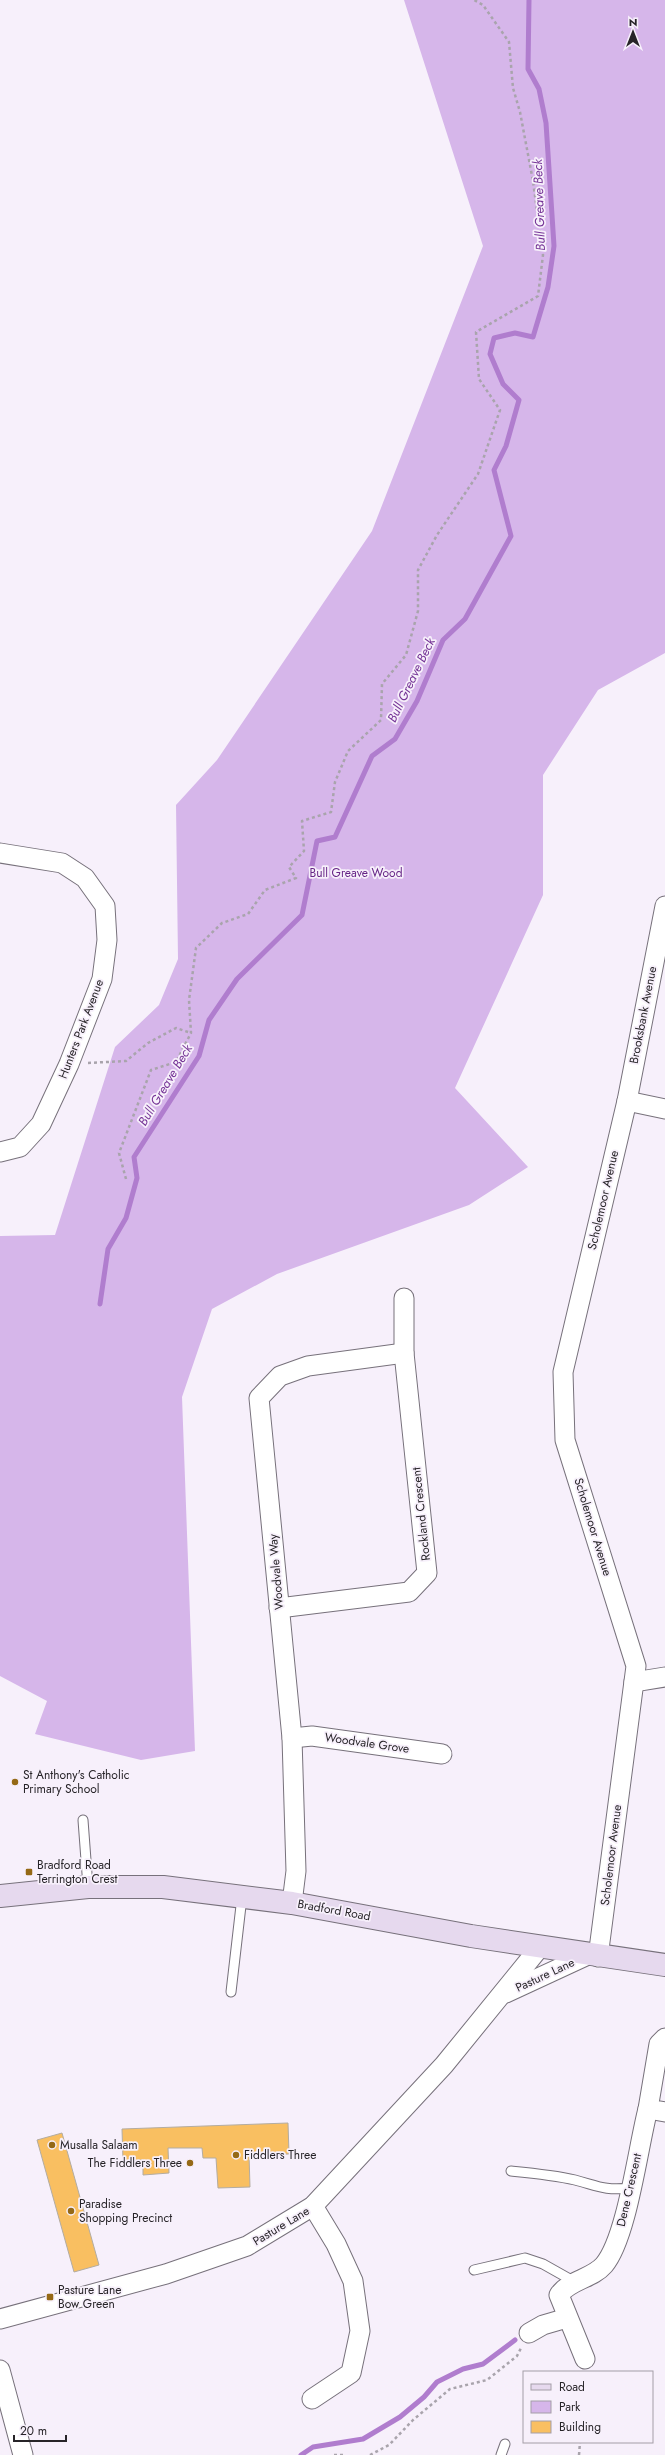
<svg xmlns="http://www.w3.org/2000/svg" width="665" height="2455" viewBox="0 0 665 2455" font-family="Jost,sans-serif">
<rect width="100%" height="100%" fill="#f7f0fb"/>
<polygon fill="#d6b6ea" points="404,0 665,0 665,653 598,690 543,775 543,895 455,1088 528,1167 469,1205 277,1274 212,1309 182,1397 195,1751 141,1760 35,1734 47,1701 0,1676 0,1236 55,1235 115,1047 159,1005 178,959 176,805 217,760 372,531 483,246"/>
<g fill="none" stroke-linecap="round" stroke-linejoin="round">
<g stroke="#b07dce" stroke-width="5">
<polyline points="100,1304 108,1249 126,1218 137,1178 134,1157 199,1056 209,1020 237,979 302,915 317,841 335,837 372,756 395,739 417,701 443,640 465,619 511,536 494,470 506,446 519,400 503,384 490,354 494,338 515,333 533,337 548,287 554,246 546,123 539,89 528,69 529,0"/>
<polyline points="301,2455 313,2447 363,2439 400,2417 424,2397 437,2382 463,2369 483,2364 515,2340"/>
</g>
</g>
<g fill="#f9bf61" stroke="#b3aca1">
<polygon points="288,2123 289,2154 249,2155 250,2187 218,2188 216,2158 203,2158 202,2148 168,2148 169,2173 143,2175 143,2160 123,2161 122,2129"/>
<polygon points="62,2133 99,2265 74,2272 37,2140"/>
</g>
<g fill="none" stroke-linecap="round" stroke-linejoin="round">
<defs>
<g id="lane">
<polyline points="83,1820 88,1887"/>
<polyline points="231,1992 242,1897"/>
<path d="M511 2171C532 2173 554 2175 575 2180 598 2186 605 2191 630 2188"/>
<polyline points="474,2270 525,2258 543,2264 575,2282"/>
<polyline points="501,2455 505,2444"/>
</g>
<g id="street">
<polyline points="0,853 62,863 85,878 105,906 107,940 102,979 69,1064 41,1124 20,1147 0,1152"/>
<polyline points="627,1101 665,1109"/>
<polyline points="279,1608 409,1592 427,1573 404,1353 404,1298"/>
<polyline points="634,1682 665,1677"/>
<polyline points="292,1738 312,1736 442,1754"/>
<polyline points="292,1903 296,1871 292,1738 259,1398 280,1376 308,1366 404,1353"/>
<polyline points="598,1957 636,1666 565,1440 563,1372 627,1101 665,906"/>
<polyline points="506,1993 588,1955"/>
<polyline points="665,2038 659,2044 648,2109 665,2112"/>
<polyline points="0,2319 166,2274 247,2246 313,2206 444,2065 540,1947"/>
<polyline points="529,2333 543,2325 567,2318"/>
<path d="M585 2359 559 2295C569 2280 592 2279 604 2265 627 2238 638 2147 648 2109"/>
<polyline points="0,2370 23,2455"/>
<polyline points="312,2399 351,2373 360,2331 353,2281 336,2244 313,2206"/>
</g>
<polyline id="secondary" points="0,1896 88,1887 163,1887 292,1903 471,1936 665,1965"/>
</defs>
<use href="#lane" stroke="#77717b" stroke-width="11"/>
<use href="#street" stroke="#77717b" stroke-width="21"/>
<use href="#secondary" stroke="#77717b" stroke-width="24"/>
<g stroke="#a9a4ac" stroke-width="2.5" stroke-dasharray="3 3" stroke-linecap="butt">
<polyline points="88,1063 126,1061 148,1043 176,1028 191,1033"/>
<polyline points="126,1179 119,1153 151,1070 176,1062 191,1033 189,1000 196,948 222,923 248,914 265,890 296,878 289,867 304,851 302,821 331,812 335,782 348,751 381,720 382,684 406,655 418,611 418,570 437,535 478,474 500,410 479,379 476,332 538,296 543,255 533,181 520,112 513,88 509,42 483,5 474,0"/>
<polyline points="334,2455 344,2455"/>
<polyline points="370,2455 389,2445 413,2420 450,2389 487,2380 517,2356 521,2348"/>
<polyline points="579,2455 580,2442"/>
</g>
<use href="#lane" stroke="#fff" stroke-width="9"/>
<use href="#street" stroke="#fff" stroke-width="19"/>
<use href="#secondary" stroke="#e6d9ee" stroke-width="22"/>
</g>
<g fill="#956916" stroke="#f7f0fb" stroke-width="1.5">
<circle cx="15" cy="1782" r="4"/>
<rect x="25" y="1868" width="8" height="8" rx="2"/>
<circle cx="52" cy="2145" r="4"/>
<circle cx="236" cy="2155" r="4"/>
<circle cx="190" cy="2163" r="4"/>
<circle cx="71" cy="2211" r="4"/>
<rect x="46" y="2293" width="8" height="8" rx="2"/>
</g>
<g text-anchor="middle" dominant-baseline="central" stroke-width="3.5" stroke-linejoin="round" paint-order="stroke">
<g font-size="12" fill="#672687" stroke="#f7f0fb">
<text x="356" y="873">Bull Greave Wood</text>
</g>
<g font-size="12" fill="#272428" stroke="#f7f0fb">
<text transform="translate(643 1015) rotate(-79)">Brooksbank Avenue</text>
<text transform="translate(81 1029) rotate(-69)">Hunters Park Avenue</text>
<text transform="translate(603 1200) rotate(-77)">Scholemoor Avenue</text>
<text transform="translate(421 1514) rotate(-96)">Rockland Crescent</text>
<text transform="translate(593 1527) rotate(73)">Scholemoor Avenue</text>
<text transform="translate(276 1572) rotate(-95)">Woodvale Way</text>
<text transform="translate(367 1743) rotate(8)">Woodvale Grove</text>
<text transform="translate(611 1855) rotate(-83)">Scholemoor Avenue</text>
<text transform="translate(334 1910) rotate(10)">Bradford Road</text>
<text transform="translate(545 1975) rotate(-25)">Pasture Lane</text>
<text transform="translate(629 2190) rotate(-77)">Dene Crescent</text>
<text transform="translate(281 2226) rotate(-31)">Pasture Lane</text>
</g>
<g font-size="12" fill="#272428" stroke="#f7f0fb" text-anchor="start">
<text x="23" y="1775">St Anthony's Catholic<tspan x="23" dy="14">Primary School</tspan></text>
<text x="37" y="1865">Bradford Road<tspan x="37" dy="14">Terrington Crest</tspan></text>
<text x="60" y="2145">Musalla Salaam</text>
<text x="244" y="2155">Fiddlers Three</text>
<text x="182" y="2163" text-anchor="end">The Fiddlers Three</text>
<text x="79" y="2204">Paradise<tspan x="79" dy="14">Shopping Precinct</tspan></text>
<text x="58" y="2290">Pasture Lane<tspan x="58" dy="14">Bow Green</tspan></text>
</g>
<g font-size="13" font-style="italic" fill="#753496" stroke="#f7f0fb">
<text transform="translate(539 205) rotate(-92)">Bull Greave Beck</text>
<text transform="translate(411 680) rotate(-64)">Bull Greave Beck</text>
<text transform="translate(165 1085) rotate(-59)">Bull Greave Beck</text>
</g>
</g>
<rect x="523" y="2371" width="130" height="72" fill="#f7f0fb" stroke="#a49ea7"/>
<rect x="531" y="2384" width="20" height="6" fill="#e6d9ee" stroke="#a49ea7"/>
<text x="559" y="2391" font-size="12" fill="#272428">Road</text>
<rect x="531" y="2401" width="20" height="12" fill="#d6b6ea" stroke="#a49ea7"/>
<text x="559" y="2411" font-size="12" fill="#272428">Park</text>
<rect x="531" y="2421" width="20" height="12" fill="#f9bf61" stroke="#a49ea7"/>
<text x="559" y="2431" font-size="12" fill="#272428">Building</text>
<g transform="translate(633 32)" stroke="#f7f0fb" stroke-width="3" paint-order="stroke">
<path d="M0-3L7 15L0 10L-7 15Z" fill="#272428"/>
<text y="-6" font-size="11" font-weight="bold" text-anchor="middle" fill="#272428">N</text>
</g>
<path d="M14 2435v6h52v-6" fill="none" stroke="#272428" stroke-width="2"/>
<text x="20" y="2435" font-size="12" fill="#272428" stroke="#f7f0fb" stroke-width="3" paint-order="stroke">20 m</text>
</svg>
